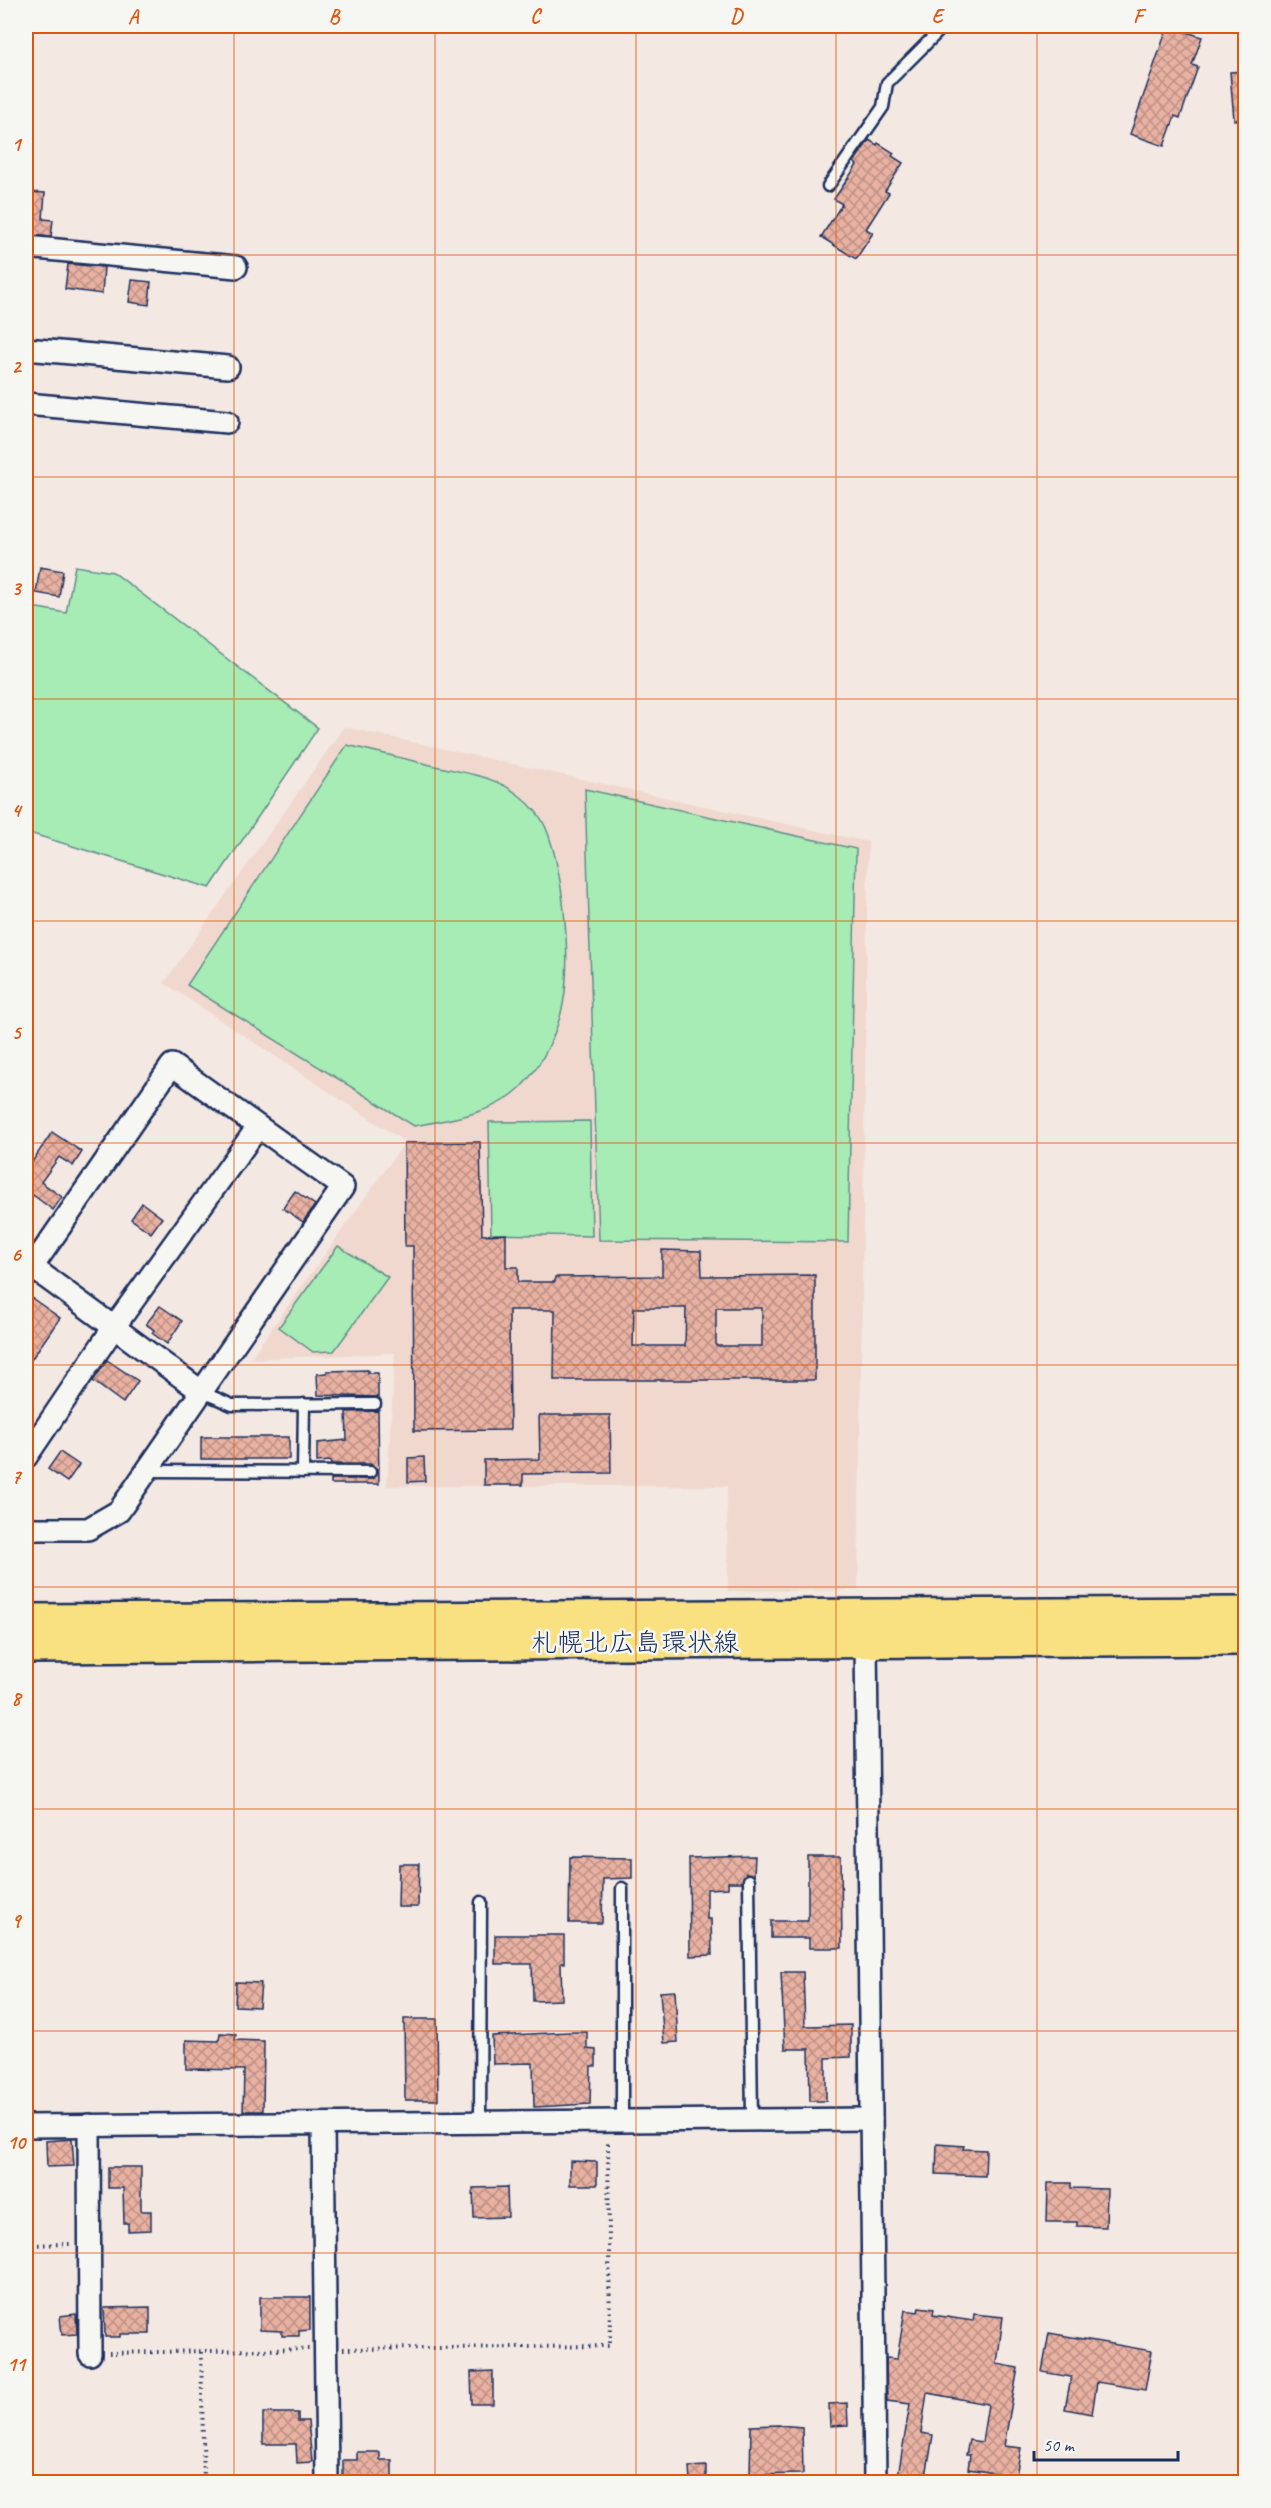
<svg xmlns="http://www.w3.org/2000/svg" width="1271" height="2508" viewBox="0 0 1271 2508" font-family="Caveat,'Klee One',sans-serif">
<defs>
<pattern id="building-cross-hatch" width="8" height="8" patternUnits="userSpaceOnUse" patternTransform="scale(1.5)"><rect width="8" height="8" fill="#e9b1a1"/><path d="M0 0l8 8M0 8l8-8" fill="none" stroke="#bc9086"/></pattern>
</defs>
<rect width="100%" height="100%" fill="#f3e8e2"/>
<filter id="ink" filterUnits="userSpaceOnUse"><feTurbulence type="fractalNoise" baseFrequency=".0167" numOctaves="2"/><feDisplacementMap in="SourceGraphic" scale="12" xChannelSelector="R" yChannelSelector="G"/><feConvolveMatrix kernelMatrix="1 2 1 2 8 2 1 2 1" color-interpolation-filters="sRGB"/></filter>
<g filter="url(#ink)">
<polygon fill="#f0d8ce" points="344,727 868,842 858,1590 728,1591 727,1486 387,1486 395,1353 250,1359 405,1142 164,983"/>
<g fill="#a7ebb5" stroke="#618d8a" stroke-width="1.5">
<polygon points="75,566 113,572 318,728 210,888 26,832 26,606 66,613"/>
<path d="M347 745C376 752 406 759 435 766 465 773 496 776 520 796 530 804 541 816 546 828 564 873 574 970 560 1017 552 1044 536 1076 513 1094 487 1115 446 1120 414 1126L187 985Z"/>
<polygon points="585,789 856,849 848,1242 599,1240"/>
<polygon points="590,1121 592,1236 491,1234 489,1122"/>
<polygon points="338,1246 388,1277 334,1351 313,1352 279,1327"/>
</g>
<g fill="url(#building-cross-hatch)" stroke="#1b2f5e" stroke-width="1.5" fill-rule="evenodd">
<polygon points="1168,26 1202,37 1192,65 1198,67 1180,118 1175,116 1164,146 1130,134"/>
<polygon points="1245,71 1245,119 1234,120 1230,72"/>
<polygon points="869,140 877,145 878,143 894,153 892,156 903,163 885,191 889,193 866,229 873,233 856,259 821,237 842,204 834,199 857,165 854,162"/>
<polygon points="29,192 45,193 43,219 53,220 51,237 26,235"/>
<polygon points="68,264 104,267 102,294 65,289"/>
<polygon points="132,280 151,282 149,305 129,302"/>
<polygon points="40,567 63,571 59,597 36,593"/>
<polygon points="52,1132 82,1152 73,1166 59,1157 41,1182 62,1197 53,1210 33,1195 26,1206 26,1171"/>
<path d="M480 1142 482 1235 506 1234V1267H518V1282H555V1277L662 1276V1250L701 1251 702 1276 815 1275V1380H554L555 1310H509L510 1430 414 1431 413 1246H405L404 1143ZM634 1308H686L685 1346H633ZM716 1308H762V1346H716Z"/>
<polygon points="295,1191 315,1205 303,1222 283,1208"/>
<polygon points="142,1203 162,1218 151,1233 131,1219"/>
<polygon points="26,1294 60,1318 26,1367"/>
<polygon points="160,1306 182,1321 167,1344 152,1333 154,1330 146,1324"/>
<polygon points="107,1360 138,1381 123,1403 93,1381"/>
<polygon points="368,1370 368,1373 378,1373 378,1397 318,1395 317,1374 327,1373 327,1371"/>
<polygon points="378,1411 379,1484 331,1484 331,1479 373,1479 377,1475 377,1469 370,1464 331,1464 331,1461 317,1462 317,1443 347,1440 346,1412"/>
<polygon points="539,1415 610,1415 611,1473 523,1474 523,1485 484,1485 484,1460 540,1459"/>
<rect x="201" y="1437" width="88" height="22"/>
<polygon points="60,1452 79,1465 67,1482 48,1469"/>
<polygon points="424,1457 425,1481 408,1482 408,1458"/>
<polygon points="755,1856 754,1875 746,1873 742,1882 728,1882 728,1888 707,1889 707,1919 711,1919 712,1955 690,1956 689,1858"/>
<polygon points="570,1857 632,1858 632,1878 603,1879 602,1923 569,1923"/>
<polygon points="808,1857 841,1857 842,1948 809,1948 809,1938 771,1938 771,1921 808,1921"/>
<polygon points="399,1864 419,1864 418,1907 398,1907"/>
<polygon points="495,1935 564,1935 564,1963 561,1963 562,2000 533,2001 532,1964 495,1964"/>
<polygon points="781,1972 803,1972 805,2026 851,2025 851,2057 826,2058 826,2101 810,2101 809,2049 785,2049"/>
<polygon points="236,1982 261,1983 259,2007 235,2006"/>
<polygon points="675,1991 678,2042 664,2043 660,1992"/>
<polygon points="404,2019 437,2019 438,2100 405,2100"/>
<polygon points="569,2032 587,2032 587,2049 596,2050 596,2066 591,2066 590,2104 534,2107 533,2063 493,2064 492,2036"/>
<polygon points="220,2033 236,2034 235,2040 264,2041 263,2111 243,2111 244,2070 186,2069 186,2040 219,2041"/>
<polygon points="72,2139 74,2166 47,2167 46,2141"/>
<polygon points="937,2144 964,2146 963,2149 986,2150 985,2176 936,2174"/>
<polygon points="570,2161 597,2162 597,2185 570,2185"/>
<polygon points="108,2167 141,2167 141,2211 151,2211 151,2230 128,2231 128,2223 124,2223 123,2188 108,2188"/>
<polygon points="1048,2183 1071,2183 1071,2188 1107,2189 1106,2227 1077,2226 1077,2222 1047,2222"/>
<polygon points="507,2187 508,2217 474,2218 473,2188"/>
<polygon points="260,2297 310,2297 310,2330 299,2331 299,2336 282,2336 282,2331 260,2330"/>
<polygon points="150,2307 150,2334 120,2334 120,2337 105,2337 104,2308"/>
<polygon points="919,2307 934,2309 933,2315 973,2321 974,2314 1003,2317 997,2364 1018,2368 1004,2446 1021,2448 1016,2476 968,2469 970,2455 966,2455 969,2440 982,2442 988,2404 927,2393 921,2433 933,2435 925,2482 897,2482 910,2404 887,2401 886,2358 897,2359 905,2310 918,2312"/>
<polygon points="76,2314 77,2334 62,2335 60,2316"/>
<polygon points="1049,2333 1152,2351 1145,2390 1097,2382 1092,2414 1065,2409 1071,2377 1042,2372"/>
<polygon points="493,2371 493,2404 472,2404 471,2372"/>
<polygon points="847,2403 848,2425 830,2426 829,2404"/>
<polygon points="263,2413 298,2413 298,2421 308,2421 312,2462 297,2463 296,2444 263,2444"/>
<polygon points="778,2425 802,2427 803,2474 750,2475 751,2426"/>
<polygon points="357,2452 380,2452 380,2460 392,2460 392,2482 343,2482 343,2460 357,2460"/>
<polygon points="706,2466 706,2482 690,2482 689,2467"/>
</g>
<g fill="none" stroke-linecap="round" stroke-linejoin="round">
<defs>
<g id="lane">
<polyline points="828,186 883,107 887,83 944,26"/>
<polyline points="202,1392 232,1405 375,1404"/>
<polyline points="147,1471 370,1472"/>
<polyline points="303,1472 304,1404"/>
<polyline points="749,1880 752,2120"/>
<polyline points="622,1888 622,2121"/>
<polyline points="480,2122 481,1902"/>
</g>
<g id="street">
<polyline points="26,247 236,267"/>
<polyline points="26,349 228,367"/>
<polyline points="26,404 227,422"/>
<polyline points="32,1267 202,1392"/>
<polyline points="26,1276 172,1065 343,1187 119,1511 88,1529 26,1529"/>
<polyline points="26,1457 114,1327 258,1127"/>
<polyline points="866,1640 875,2482"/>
<polyline points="323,2124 327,2482"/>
<polyline points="89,2125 90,2354"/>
<polyline points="26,2126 871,2119"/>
</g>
<g id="primary">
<polyline points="26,1621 1246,1614"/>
<polyline points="26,1646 1246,1638"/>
</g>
</defs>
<use href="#lane" stroke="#1b2f5e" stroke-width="15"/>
<use href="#street" stroke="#1b2f5e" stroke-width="26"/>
<use href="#primary" stroke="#1b2f5e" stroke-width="38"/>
<g stroke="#1b2f5e" stroke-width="4" stroke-dasharray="1.5 4.5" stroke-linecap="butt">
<polyline points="26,2245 71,2244"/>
<polyline points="343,2349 610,2346 608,2140"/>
<polyline points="201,2352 204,2482"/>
<polyline points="109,2353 309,2349"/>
</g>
<use href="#lane" stroke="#f6f6f2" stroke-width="10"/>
<use href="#street" stroke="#f6f6f2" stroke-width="21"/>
<use href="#primary" stroke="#f9e181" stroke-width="33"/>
</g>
</g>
<path fill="none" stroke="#de5710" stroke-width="1.5" stroke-opacity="0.55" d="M234 26V2482M435 26V2482M636 26V2482M836 26V2482M1037 26V2482M26 255H1246M26 477H1246M26 699H1246M26 921H1246M26 1143H1246M26 1365H1246M26 1587H1246M26 1809H1246M26 2031H1246M26 2253H1246"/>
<g text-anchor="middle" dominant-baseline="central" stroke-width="5" stroke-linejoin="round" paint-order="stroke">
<g font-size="26" fill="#1b2f5e" stroke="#f6f6f2">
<text x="635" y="1642">札幌北広島環状線</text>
</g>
</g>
<rect width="1271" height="2508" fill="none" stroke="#f6f6f2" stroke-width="66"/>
<path d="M1034 2451v9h144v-9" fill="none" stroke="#1b2f5e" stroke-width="3"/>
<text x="1043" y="2451" font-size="18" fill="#1b2f5e" stroke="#f6f6f2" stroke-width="4.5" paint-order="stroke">50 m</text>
<rect x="33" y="33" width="1205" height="2442" fill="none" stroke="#de5710" stroke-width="2"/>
<g font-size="20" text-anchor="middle" font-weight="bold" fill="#de5710">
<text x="133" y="23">A</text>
<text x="334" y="23">B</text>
<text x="535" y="23">C</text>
<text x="736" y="23">D</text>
<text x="937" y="23">E</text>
<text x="1138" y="23">F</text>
<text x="16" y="151">1</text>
<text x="16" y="373">2</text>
<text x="16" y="595">3</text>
<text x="16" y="817">4</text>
<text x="16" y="1039">5</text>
<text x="16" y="1261">6</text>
<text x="16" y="1483">7</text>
<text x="16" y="1705">8</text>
<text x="16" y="1927">9</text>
<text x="16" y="2149">10</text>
<text x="16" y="2371">11</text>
</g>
</svg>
